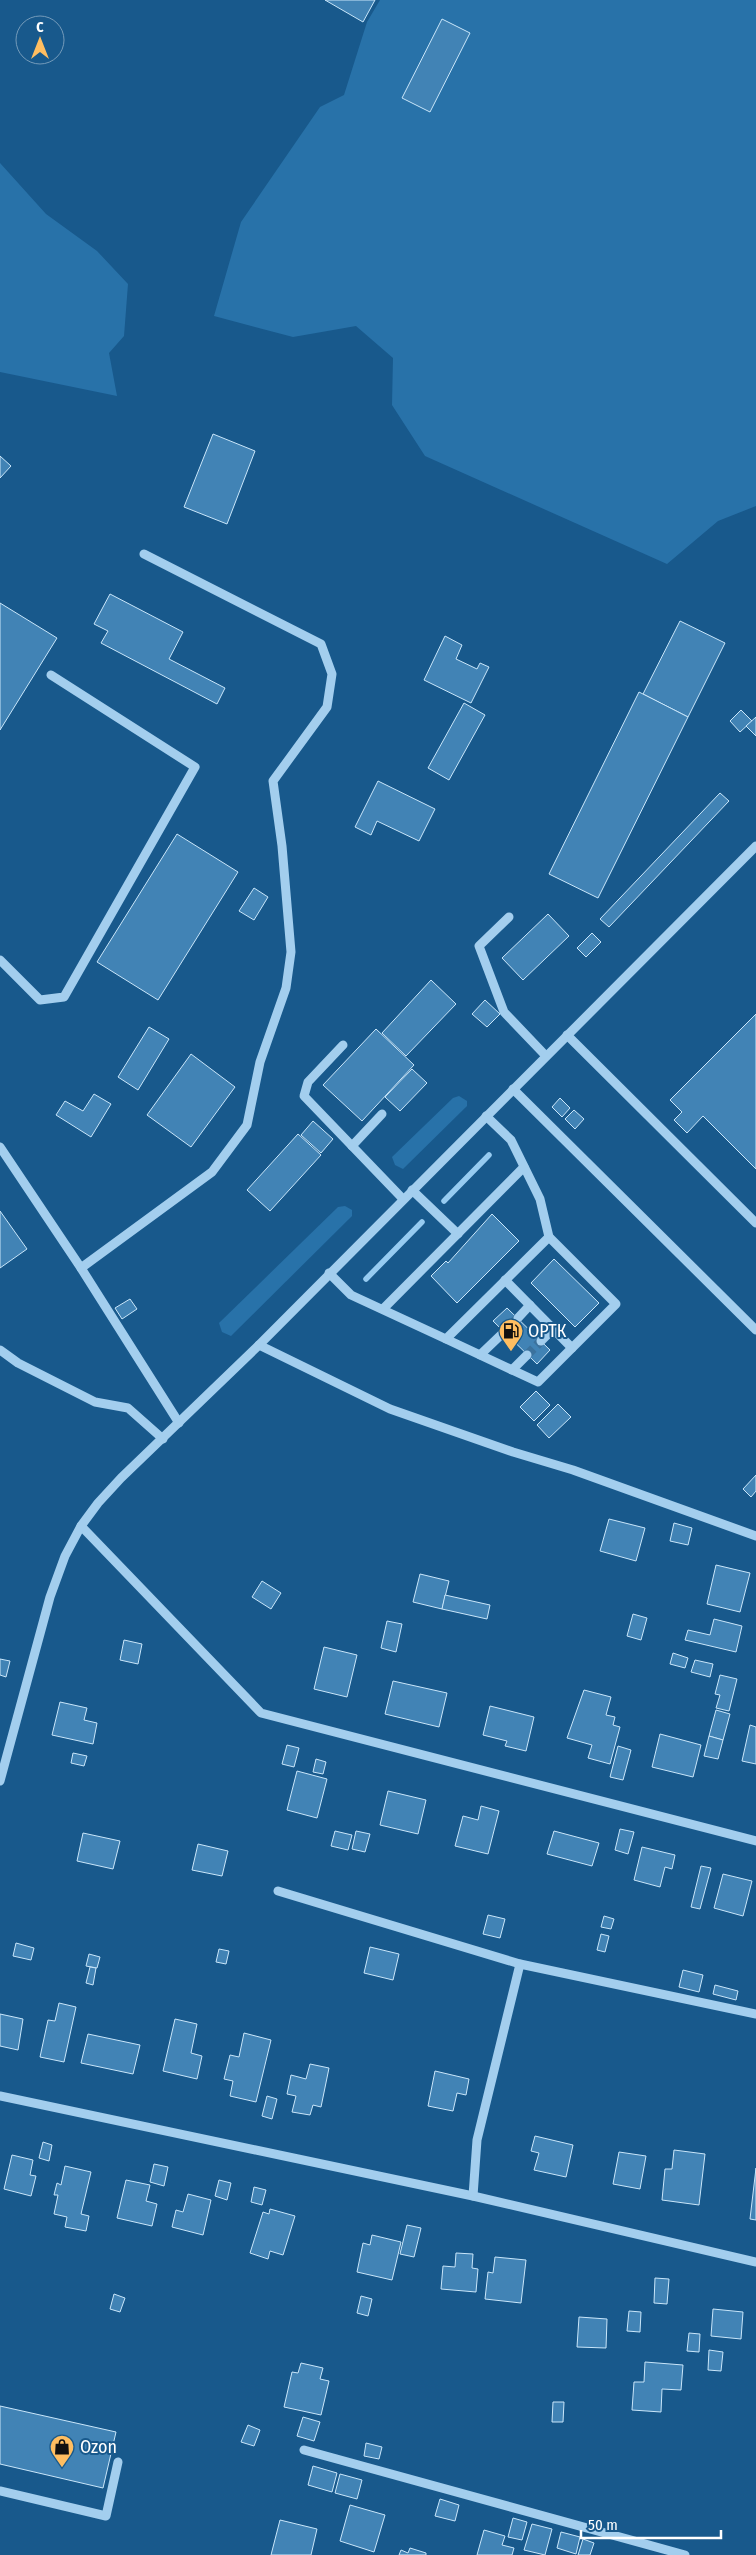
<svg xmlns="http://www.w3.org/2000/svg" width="756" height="2555" viewBox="0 0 756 2555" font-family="'Fira Sans Condensed',sans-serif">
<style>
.green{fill:#2872a9}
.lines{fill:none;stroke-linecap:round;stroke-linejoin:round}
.stream{stroke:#96cbf1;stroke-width:5.5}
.building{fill:#4183b5;stroke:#c9e6fa}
.minor-tunnel{stroke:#3b729d;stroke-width:9;stroke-dasharray:9 4.5;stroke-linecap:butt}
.minor{stroke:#a3ceee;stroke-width:9}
.labels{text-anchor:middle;stroke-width:4;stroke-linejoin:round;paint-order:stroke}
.poi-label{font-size:18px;fill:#fff;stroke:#18598c;text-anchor:start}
</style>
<rect width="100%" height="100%" fill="#18598c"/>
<!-- green -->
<g class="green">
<polygon points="380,0 756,0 756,506 718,521 667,564 425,456 392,405 393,358 356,326 293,337 214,316 241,222 320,107 344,95 367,22"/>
<polygon points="0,163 46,214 97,251 128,284 124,336 109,353 117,396 0,372"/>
<polygon points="459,1096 467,1101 467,1106 403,1169 395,1165 392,1157 453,1098"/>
<polygon points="345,1206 352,1210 352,1216 231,1336 222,1332 219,1323 338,1207"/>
</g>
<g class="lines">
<!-- stream -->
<g class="stream">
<polyline points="444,1201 489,1155"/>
<polyline points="366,1279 422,1222"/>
</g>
</g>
<!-- building -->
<g class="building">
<polygon points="325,0 375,0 363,22"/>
<polygon points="442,19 470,33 430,112 402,98"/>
<polygon points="213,434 255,451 227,524 184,507"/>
<polygon points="0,456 11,466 0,478"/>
<polygon points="110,594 183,632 169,659 225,688 217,704 101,643 108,631 94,624"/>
<polygon points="0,603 57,638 0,730"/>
<polygon points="680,621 725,643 688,717 643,694"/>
<polygon points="445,636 462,645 456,659 477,669 480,663 489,667 471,703 424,680"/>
<polygon points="639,692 688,717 598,898 549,874"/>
<polygon points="464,703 485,715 449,780 428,768"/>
<polygon points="741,710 752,721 740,732 730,721"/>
<polygon points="756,717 756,736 746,726"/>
<polygon points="378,781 435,809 419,841 377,821 371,835 355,827"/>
<polygon points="720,793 729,801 609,927 600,919"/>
<polygon points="177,834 238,872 158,1000 97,962"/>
<polygon points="254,888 268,897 254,920 239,911"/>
<polygon points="548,914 569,936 523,980 502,958"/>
<polygon points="592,933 601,942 586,957 577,948"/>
<polygon points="431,980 456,1004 406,1056 382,1033"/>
<polygon points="485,1000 500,1014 487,1027 472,1014"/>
<polygon points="756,1014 756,1169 703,1116 687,1133 674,1120 682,1112 670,1100"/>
<polygon points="149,1027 169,1039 138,1090 118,1077"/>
<polygon points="376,1029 414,1065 362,1121 323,1085"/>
<polygon points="191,1054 235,1087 191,1147 147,1115"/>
<polygon points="412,1069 427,1083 400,1111 385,1097"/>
<polygon points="94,1094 111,1104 91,1137 56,1115 65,1101 83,1111"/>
<polygon points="560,1098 570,1108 562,1117 552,1107"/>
<polygon points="574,1110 584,1119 575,1129 565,1119"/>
<polygon points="313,1121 333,1139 321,1153 301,1135"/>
<polygon points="298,1134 321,1155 270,1211 247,1190"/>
<polygon points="0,1211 27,1249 0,1268"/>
<polygon points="492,1214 519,1241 457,1303 431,1276 446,1261 448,1263"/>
<polygon points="554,1259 599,1303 575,1327 531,1283"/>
<polygon points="130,1299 137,1309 122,1319 115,1308"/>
<polygon points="507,1308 550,1350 537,1364 493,1321"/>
<polygon points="536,1391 550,1405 534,1421 520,1407"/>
<polygon points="558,1404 571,1417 549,1438 537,1425"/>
<polygon points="756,1475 756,1491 751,1497 743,1489"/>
<polygon points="609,1519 645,1528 636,1561 600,1551"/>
<polygon points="674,1523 692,1528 688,1545 670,1541"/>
<polygon points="716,1565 750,1573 740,1612 707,1604"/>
<polygon points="420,1574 449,1581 442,1609 413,1602"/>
<polygon points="262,1581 281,1593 271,1609 252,1597"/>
<polygon points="445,1595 490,1605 487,1619 442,1609"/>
<polygon points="633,1614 647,1618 641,1640 627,1636"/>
<polygon points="714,1619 742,1626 736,1652 685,1640 688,1630 710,1635"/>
<polygon points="387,1621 402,1624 396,1652 381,1648"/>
<polygon points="124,1640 142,1644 138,1664 120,1660"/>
<polygon points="324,1647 357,1655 347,1697 314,1689"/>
<polygon points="673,1653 688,1658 685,1668 670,1664"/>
<polygon points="0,1659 10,1661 6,1677 0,1675"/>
<polygon points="695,1660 713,1664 710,1677 691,1672"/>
<polygon points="720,1675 737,1679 729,1711 716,1708 720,1695 715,1694"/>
<polygon points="393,1681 447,1693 439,1727 385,1714"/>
<polygon points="584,1690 611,1697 606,1715 615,1717 613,1725 620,1727 610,1764 588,1758 592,1745 567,1738"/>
<polygon points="60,1702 87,1708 84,1720 97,1723 93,1744 52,1735"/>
<polygon points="490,1706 534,1717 526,1751 505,1746 507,1741 483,1735"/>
<polygon points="716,1710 730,1714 723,1740 709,1736"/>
<polygon points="750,1725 756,1727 756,1764 742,1761"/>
<polygon points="660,1734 701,1745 693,1777 652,1767"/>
<polygon points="709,1736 723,1740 718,1759 704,1756"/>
<polygon points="287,1745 299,1748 294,1767 282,1764"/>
<polygon points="618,1746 631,1750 623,1780 610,1777"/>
<polygon points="73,1753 87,1756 84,1766 71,1763"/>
<polygon points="316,1759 326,1762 323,1774 313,1772"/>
<polygon points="297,1771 327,1779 317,1818 287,1810"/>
<polygon points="388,1791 426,1800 418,1834 380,1825"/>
<polygon points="481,1806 499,1811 488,1854 455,1846 463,1816 478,1820"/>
<polygon points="620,1829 634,1832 628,1854 615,1850"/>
<polygon points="335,1831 352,1835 348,1850 331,1846"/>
<polygon points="356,1831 370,1834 365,1852 352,1849"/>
<polygon points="554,1831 599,1843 592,1866 547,1854"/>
<polygon points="83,1833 120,1841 113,1869 77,1861"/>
<polygon points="198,1844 228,1851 222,1876 192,1870"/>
<polygon points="642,1847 675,1855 672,1869 665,1867 660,1887 634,1880"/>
<polygon points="701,1866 711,1868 700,1909 691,1907"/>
<polygon points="723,1874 752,1881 743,1916 714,1908"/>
<polygon points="488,1915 505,1919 500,1938 483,1934"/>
<polygon points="604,1916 614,1919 611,1929 601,1927"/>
<polygon points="601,1934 609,1936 605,1952 597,1950"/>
<polygon points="16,1943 34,1948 31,1960 13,1956"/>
<polygon points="370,1947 399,1954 393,1980 364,1973"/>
<polygon points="219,1949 229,1951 226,1964 216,1962"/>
<polygon points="89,1954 100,1957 97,1968 86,1966"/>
<polygon points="90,1967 96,1968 93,1985 86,1983"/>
<polygon points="683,1970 703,1975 699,1992 679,1987"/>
<polygon points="715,1985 738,1991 736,2000 713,1994"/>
<polygon points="59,2003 76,2007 64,2062 40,2057 48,2020 55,2021"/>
<polygon points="0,2014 23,2019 18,2050 0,2046"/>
<polygon points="175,2019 197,2024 191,2053 202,2056 197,2079 163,2071"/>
<polygon points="244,2033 271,2040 256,2102 230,2096 233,2081 224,2079 230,2055 239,2057"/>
<polygon points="88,2034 140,2045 133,2074 81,2063"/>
<polygon points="310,2064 329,2068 321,2107 313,2105 310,2115 292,2112 296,2096 287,2094 291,2075 306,2079"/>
<polygon points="435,2071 469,2079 466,2095 457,2093 453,2111 428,2106"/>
<polygon points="267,2096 277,2099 272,2119 262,2116"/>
<polygon points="535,2136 573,2145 566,2177 534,2170 539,2153 531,2151"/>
<polygon points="43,2142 52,2145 49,2161 39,2158"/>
<polygon points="674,2150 705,2154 699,2205 662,2200 665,2169 672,2169"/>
<polygon points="619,2152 646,2156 640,2189 613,2184"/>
<polygon points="12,2155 33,2160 30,2175 36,2176 31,2196 4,2189"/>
<polygon points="154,2164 168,2167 164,2186 150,2182"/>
<polygon points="65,2166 91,2172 81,2214 89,2216 86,2231 65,2227 67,2217 54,2214 58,2195 54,2195 57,2183 61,2185"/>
<polygon points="756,2168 756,2220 750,2219"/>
<polygon points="126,2180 150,2185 146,2201 157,2204 152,2226 117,2218"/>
<polygon points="219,2180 231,2183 227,2200 215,2196"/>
<polygon points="254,2187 266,2190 262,2205 251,2202"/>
<polygon points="188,2194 211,2200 203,2235 172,2227 176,2210 183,2212"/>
<polygon points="270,2209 295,2216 283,2255 270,2251 268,2259 250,2253 263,2212 269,2214"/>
<polygon points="407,2225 421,2228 414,2257 400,2254"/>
<polygon points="372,2235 401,2242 392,2280 357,2272 363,2243 370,2245"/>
<polygon points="456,2253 473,2254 472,2268 478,2269 476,2292 441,2289 443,2266 455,2267"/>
<polygon points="495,2257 526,2260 521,2303 485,2299 488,2272 493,2273"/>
<polygon points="655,2278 669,2279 667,2304 654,2303"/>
<polygon points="114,2294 125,2298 120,2312 110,2309"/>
<polygon points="361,2296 372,2299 368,2316 357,2313"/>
<polygon points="713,2309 743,2312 741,2339 711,2336"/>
<polygon points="629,2311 641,2312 640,2332 627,2331"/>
<polygon points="579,2317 607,2319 606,2348 577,2347"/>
<polygon points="689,2333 700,2334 699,2352 687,2351"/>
<polygon points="709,2350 723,2352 721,2371 708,2370"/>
<polygon points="645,2362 683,2365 681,2390 662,2389 661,2412 632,2410 634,2382 644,2382"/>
<polygon points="301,2363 323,2368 320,2379 329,2381 321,2415 284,2407 292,2372 298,2373"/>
<polygon points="553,2402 564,2402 563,2422 552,2422"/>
<polygon points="0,2406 116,2432 103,2488 0,2464"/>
<polygon points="303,2417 320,2422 314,2441 297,2436"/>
<polygon points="248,2425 260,2430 254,2446 241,2442"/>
<polygon points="366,2443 382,2447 379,2459 364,2456"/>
<polygon points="313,2466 337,2473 332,2492 308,2485"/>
<polygon points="340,2474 362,2480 357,2499 335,2493"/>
<polygon points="440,2499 459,2505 455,2521 435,2516"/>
<polygon points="350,2505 385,2515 374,2552 340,2541"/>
<polygon points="513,2518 527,2522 522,2540 508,2537"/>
<polygon points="280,2520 317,2529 311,2555 271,2555"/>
<polygon points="532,2524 552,2529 545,2555 524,2550"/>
<polygon points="484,2530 505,2536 502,2545 514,2548 512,2555 477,2555"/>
<polygon points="561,2532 580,2537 576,2554 557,2548"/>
<polygon points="583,2539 594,2543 590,2555 578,2555"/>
<polygon points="410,2548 426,2553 426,2555 399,2555 401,2550 408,2553"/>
</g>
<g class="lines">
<!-- minor-tunnel -->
<g class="minor-tunnel">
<polyline points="504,1332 518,1318"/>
<polyline points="527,1355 541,1341"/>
</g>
<!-- minor -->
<g class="minor">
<polyline points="509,917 479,946 504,1012 546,1056"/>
<polyline points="0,960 40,1000 64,997 195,767 51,675"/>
<polyline points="567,1035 756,1223"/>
<polyline points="343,1045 308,1082 304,1096 403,1199"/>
<polyline points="513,1089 756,1330"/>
<polyline points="352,1146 382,1114"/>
<polyline points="0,1147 81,1268 179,1423"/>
<polyline points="412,1190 458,1234"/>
<polyline points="81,1268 212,1172 247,1125 260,1062 286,988 291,952 282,846 273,781 327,707 332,674 321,644 144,554"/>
<polyline points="329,1273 351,1295 446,1339 549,1237 540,1199 511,1140 486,1116"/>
<polyline points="505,1280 572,1348"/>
<polyline points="383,1309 524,1167"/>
<polyline points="518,1318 530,1305"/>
<polyline points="446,1339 538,1382 616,1304 549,1237"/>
<polyline points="541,1341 553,1329"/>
<polyline points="259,1345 390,1409 513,1452 573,1470 756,1536"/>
<polyline points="0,1350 18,1363 95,1402 128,1408 163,1439"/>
<polyline points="480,1355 504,1332"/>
<polyline points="512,1370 527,1355"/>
<polyline points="81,1526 261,1713 756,1841"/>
<polyline points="0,1781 50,1597 65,1556 81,1526 98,1503 121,1478 259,1345 756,846"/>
<polyline points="278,1891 520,1964 756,2014"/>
<polyline points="0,2096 473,2196 756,2262"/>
<polyline points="473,2196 477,2140 520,1964"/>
<polyline points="304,2450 685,2555"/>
<polyline points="0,2491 106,2516 118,2462"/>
</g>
</g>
<!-- icons -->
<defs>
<symbol id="fuel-pin" viewBox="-11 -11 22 30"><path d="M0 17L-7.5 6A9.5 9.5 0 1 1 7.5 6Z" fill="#ffbe61" stroke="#18598c"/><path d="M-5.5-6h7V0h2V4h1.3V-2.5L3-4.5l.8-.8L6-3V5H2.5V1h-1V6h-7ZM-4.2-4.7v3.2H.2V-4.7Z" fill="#111"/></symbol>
<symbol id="shop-pin" viewBox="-11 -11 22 30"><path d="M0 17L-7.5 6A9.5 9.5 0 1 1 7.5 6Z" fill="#ffbe61" stroke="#18598c"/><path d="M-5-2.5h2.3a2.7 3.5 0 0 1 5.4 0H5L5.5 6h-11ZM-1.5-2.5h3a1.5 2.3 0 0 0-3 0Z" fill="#111"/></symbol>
</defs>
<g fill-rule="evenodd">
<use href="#fuel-pin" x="497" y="1317" width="28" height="38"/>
<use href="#shop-pin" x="48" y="2433" width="28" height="38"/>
</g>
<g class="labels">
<!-- poi labels -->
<g class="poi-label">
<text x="528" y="1337">ОРТК</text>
<text x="80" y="2453">Ozon</text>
</g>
</g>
<!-- north arrow -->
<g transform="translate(40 40)"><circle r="24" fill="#18598c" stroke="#749bba"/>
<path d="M0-4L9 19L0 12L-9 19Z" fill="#ffbe61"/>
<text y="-8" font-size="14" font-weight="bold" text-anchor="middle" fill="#ffffff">С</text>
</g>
<!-- scale -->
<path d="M581 2530v8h140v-8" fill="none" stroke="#ffffff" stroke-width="2.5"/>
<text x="588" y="2530" font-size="15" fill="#ffffff" stroke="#18598c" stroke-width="4" paint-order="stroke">50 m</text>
</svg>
